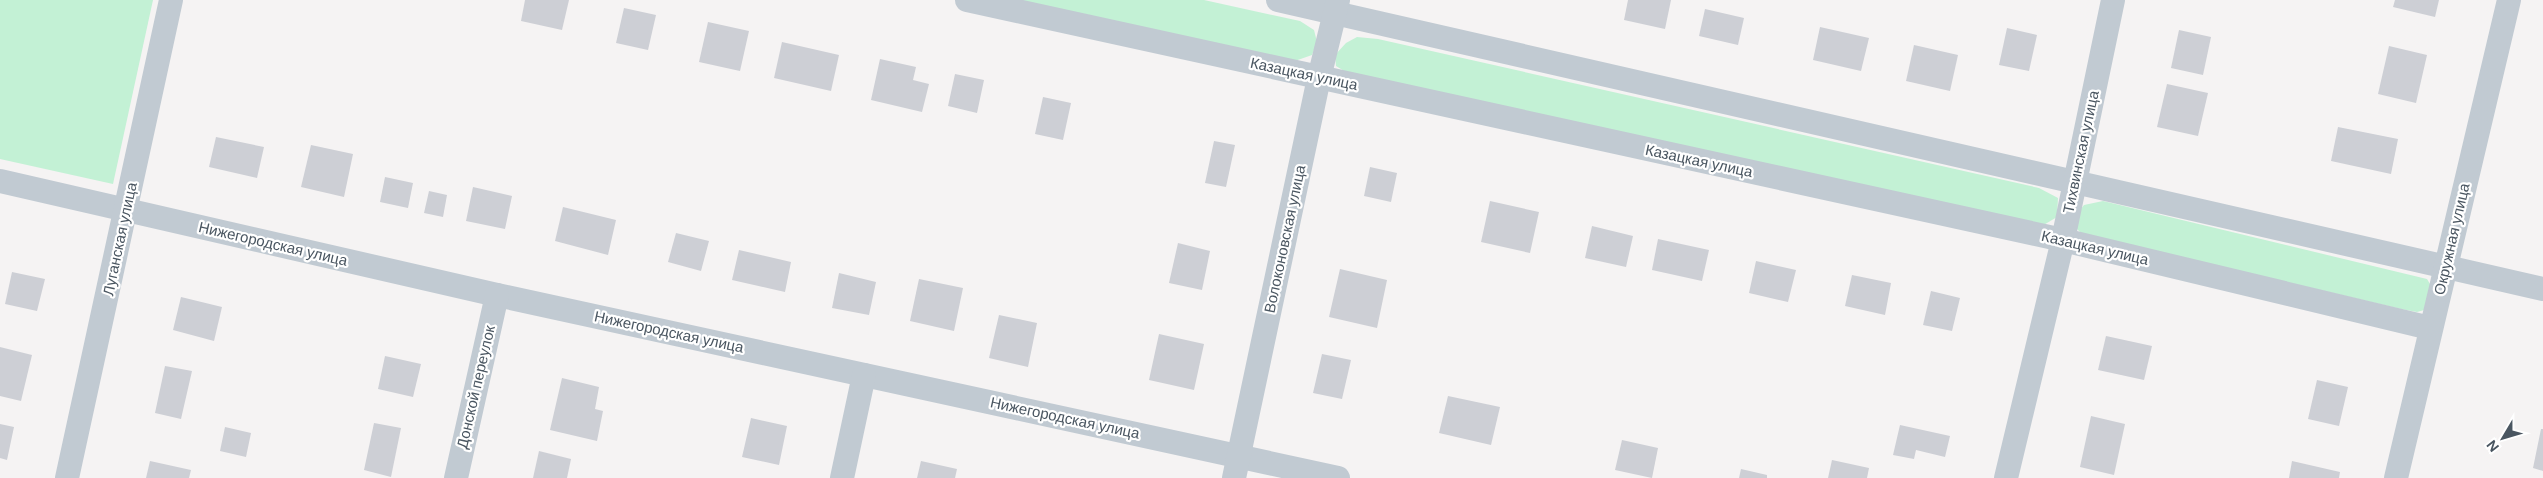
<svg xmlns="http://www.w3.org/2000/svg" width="2543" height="478" viewBox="0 0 2543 478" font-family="'DM Sans',sans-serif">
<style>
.green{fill:#c3f1d5}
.building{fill:#cdcfd5}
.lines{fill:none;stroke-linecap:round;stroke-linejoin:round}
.street{stroke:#c1cad2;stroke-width:24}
.labels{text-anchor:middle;stroke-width:4.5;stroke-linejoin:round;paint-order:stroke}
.street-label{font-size:15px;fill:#4a5661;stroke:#fff}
</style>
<rect width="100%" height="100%" fill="#f5f3f3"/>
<!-- green -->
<g class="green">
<polygon points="0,0 153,0 113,184 0,159"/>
<polygon points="1006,0 1204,0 1300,21 1314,30 1317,42 1312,55 1292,62"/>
<polygon points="1357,37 1378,39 2039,188 2058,198 2057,217 2042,226 1354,77 1336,66 1335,55 1346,43"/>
<polygon points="2103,201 2427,279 2433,289 2428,309 2417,312 2401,309 2082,234 2076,228 2074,218 2084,205"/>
</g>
<!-- building -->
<g class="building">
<polygon points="525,0 569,0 562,30 521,21"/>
<polygon points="1628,0 1671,0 1665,29 1624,20"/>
<polygon points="2395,0 2439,0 2435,17 2393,7"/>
<polygon points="624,8 656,15 648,50 616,43"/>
<polygon points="1705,9 1744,18 1738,45 1699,36"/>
<polygon points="708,22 749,31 740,71 699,62"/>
<polygon points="1820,27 1869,38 1861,71 1813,60"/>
<polygon points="2007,28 2037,35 2029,71 1999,65"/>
<polygon points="2179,30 2211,37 2203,75 2171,68"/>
<polygon points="782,42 839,55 831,91 774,78"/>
<polygon points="1914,45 1958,55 1950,91 1906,81"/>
<polygon points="2389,46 2427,55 2416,103 2378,94"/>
<polygon points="880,59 916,67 913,80 929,84 922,112 871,100"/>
<polygon points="955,74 984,80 977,113 948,106"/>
<polygon points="2167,84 2208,93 2198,136 2157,127"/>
<polygon points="1043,97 1071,103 1063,140 1035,134"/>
<polygon points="2338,127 2398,139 2391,174 2331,161"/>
<polygon points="216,137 264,147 257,178 209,167"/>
<polygon points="1214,141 1235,145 1226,187 1205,183"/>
<polygon points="311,145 353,154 344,197 301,187"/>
<polygon points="1370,167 1397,173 1391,202 1364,196"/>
<polygon points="385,177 413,183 408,208 380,202"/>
<polygon points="473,187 512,196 505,229 466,221"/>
<polygon points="429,191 447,195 443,217 424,213"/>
<polygon points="1490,201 1539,212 1530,253 1481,242"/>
<polygon points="563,207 616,220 608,255 555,241"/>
<polygon points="1592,226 1633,236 1626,267 1585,258"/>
<polygon points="676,233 709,241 701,271 668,262"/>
<polygon points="1658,239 1709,250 1702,281 1652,270"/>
<polygon points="1178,243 1210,251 1202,290 1169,283"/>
<polygon points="739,250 791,262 785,292 732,280"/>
<polygon points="1756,261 1796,270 1788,302 1749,293"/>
<polygon points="1340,269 1387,280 1377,328 1329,317"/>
<polygon points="12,272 45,279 37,311 5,304"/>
<polygon points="839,273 876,282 869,315 832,308"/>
<polygon points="1852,275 1891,283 1885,315 1845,306"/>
<polygon points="919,279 963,288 954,331 910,321"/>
<polygon points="1931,291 1960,298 1952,331 1923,325"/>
<polygon points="181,297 222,307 214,341 173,330"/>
<polygon points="999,315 1037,323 1028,367 989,358"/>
<polygon points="1159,334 1204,344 1194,390 1149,380"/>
<polygon points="2106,336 2152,346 2144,380 2098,370"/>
<polygon points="0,347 32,355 21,401 0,396"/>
<polygon points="1322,354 1351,360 1342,399 1313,393"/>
<polygon points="385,356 421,364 413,397 378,389"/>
<polygon points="165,366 192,371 181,419 155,413"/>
<polygon points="562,378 599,387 595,409 603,411 597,441 550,430"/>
<polygon points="2317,380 2348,387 2339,426 2308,419"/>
<polygon points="1448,396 1500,407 1491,445 1439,433"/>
<polygon points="2091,416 2125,424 2114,475 2080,467"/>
<polygon points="751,418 787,426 779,465 742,457"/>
<polygon points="374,423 401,428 391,477 364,470"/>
<polygon points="0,424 14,427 7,460 0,458"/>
<polygon points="1900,425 1950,436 1945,457 1916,450 1914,459 1893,455"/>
<polygon points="225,427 251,433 246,457 220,451"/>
<polygon points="2541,429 2543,429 2543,471 2533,468"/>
<polygon points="1622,440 1658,448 1652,478 1615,470"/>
<polygon points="539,451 571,459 567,478 533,478"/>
<polygon points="1832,460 1869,468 1867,478 1828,478"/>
<polygon points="150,461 191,470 189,478 146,478"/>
<polygon points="921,461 957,469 955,478 917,478"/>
<polygon points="2292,461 2340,472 2339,478 2289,478"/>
<polygon points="1741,469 1767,475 1767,478 1739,478"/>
</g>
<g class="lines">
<!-- street -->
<g class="street">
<polyline points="967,0 2063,240 2430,328"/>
<polyline points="1278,0 2543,289"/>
<polyline points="0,181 497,295 1338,478"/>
<polyline points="67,478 171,0"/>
<polyline points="456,478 497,295"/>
<polyline points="842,478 864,375"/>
<polyline points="1234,478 1319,78 1338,0"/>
<polyline points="2006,478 2063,240 2113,0"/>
<polyline points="2396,478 2509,0"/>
</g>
</g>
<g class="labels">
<!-- street labels -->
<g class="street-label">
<text transform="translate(1304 74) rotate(12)" y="5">Казацкая улица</text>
<text transform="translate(2081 152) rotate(-78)" y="5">Тихвинская улица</text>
<text transform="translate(1699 161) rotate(12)" y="5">Казацкая улица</text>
<text transform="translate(120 239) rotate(-78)" y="5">Луганская улица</text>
<text transform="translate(1285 239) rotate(-78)" y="5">Волоконовская улица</text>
<text transform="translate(2452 239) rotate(-77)" y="5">Окружная улица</text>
<text transform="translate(273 244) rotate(13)" y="5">Нижегородская улица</text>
<text transform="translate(2095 248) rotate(13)" y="5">Казацкая улица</text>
<text transform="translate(669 332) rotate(12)" y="5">Нижегородская улица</text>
<text transform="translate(476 387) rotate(-77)" y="5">Донской переулок</text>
<text transform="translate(1065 418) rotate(12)" y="5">Нижегородская улица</text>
</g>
</g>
<!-- north arrow -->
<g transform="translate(2503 438) rotate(232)" stroke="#ffffff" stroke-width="4" paint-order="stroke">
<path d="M0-4L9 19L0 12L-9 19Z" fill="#4a5661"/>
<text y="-8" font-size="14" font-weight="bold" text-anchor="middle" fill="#4a5661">N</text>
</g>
</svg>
